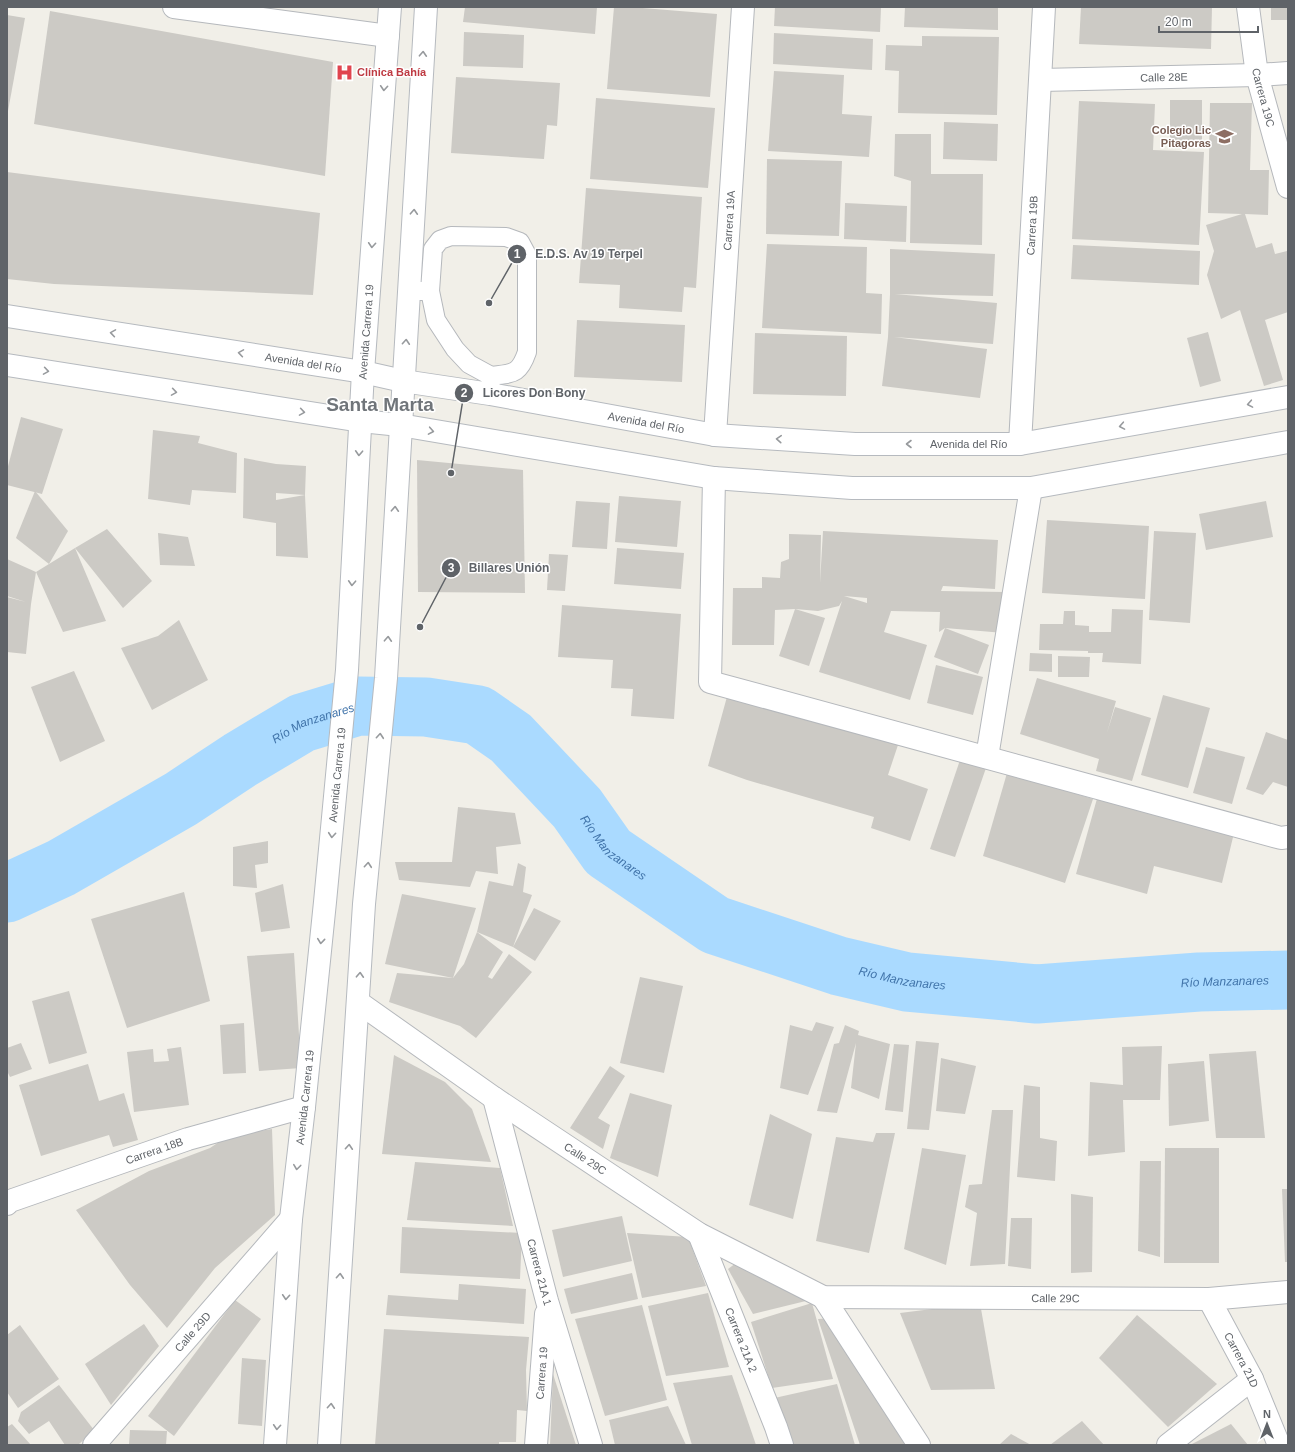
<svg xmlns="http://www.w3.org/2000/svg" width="1295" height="1452" viewBox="0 0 1295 1452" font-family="Helvetica,sans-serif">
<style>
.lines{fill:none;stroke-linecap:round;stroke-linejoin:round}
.river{stroke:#aadaff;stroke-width:59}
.building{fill:#cccac5;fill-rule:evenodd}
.service-casing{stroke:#b5b8bc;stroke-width:20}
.minor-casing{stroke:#b5b8bc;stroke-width:24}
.secondary-casing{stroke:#b6babf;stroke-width:24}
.service{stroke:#fff;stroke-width:18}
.minor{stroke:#fff;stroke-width:22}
.secondary{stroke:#fff;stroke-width:22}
.oneway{stroke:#979a9d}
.labels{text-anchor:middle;stroke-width:3;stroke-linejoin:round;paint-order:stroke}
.health-label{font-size:11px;font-weight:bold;fill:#be3a42;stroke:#fff;text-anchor:start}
.street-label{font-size:11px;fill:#5f6368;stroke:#fff}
.education-label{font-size:11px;font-weight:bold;fill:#785e54;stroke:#fff;text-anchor:end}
.water-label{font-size:12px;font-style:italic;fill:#4174aa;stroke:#fff}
.town-label{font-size:19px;font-weight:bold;fill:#70757a;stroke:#fff}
.leader{fill:none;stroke:#5f6368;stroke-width:1.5}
.callout-dot{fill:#5f6368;stroke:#fff;stroke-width:1.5}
.mark-label{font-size:12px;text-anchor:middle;font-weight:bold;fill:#fff}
.callout-label{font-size:12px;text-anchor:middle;font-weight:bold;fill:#5f6368;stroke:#fff;stroke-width:3;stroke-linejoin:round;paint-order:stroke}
</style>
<rect width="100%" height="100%" fill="#f1efe8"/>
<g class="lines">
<!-- river -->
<path class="river" id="s1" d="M7 893 61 868 181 799 240 760 302 723 358 706 426 707 478 715 511 738 577 808 608 852 715 925 839 966 907 982 1037 994 1199 982 1288 980"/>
</g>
<!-- building -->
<g class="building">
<polygon points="465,7 597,7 595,34 463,22"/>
<polygon points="614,7 630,7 717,14 710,97 607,89"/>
<polygon points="775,7 881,7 880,32 774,26"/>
<polygon points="905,7 998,7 998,30 904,27"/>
<polygon points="1081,7 1212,7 1211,49 1079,44"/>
<rect x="1271" y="7" width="17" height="13"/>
<polygon points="50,11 333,62 325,176 34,124"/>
<polygon points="7,15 25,18 8,111 7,111"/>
<polygon points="464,32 524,35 523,68 463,66"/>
<polygon points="774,33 873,39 872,70 773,64"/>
<polygon points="922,36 999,37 997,115 898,113 899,71 885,70 886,45 922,46"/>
<polygon points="774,71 844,75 842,114 872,116 869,157 768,151"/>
<polygon points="456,77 560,83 557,126 547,125 544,159 451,153"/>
<polygon points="596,98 715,108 708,188 590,179"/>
<rect x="1170" y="100" width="32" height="41"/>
<polygon points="1079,101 1155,104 1153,150 1204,152 1199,245 1072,239"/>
<polygon points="1210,103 1252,103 1250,170 1269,170 1268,215 1245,214 1256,248 1272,243 1275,254 1287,251 1288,253 1288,312 1265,320 1283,380 1264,386 1240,310 1221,319 1207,275 1214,251 1206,225 1242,214 1208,213"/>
<polygon points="944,122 998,124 997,161 943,159"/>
<polygon points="895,134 931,134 931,174 983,174 982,245 910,243 911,181 894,176"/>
<polygon points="767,159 842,161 839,236 766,234"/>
<polygon points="7,172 320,213 313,295 54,284 7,279"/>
<polygon points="586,188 702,197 696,288 684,287 682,312 619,308 620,285 579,283"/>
<polygon points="845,203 907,206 906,242 844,239"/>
<polygon points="767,244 867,247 866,293 882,294 881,334 762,328"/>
<polygon points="1073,245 1200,251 1199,285 1071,279"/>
<polygon points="890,249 995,254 993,296 895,294 997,303 993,344 894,337 987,349 980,398 882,386 888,337 890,294"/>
<polygon points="577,320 685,325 682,382 574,377"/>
<polygon points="1208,332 1221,381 1200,387 1187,338"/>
<polygon points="755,333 847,336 846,396 753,394"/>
<polygon points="21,417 63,429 42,494 7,485 7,470"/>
<polygon points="153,430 200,436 198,443 237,453 236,493 192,490 190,505 148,499"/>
<path d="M244 458 276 464 306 466 305 495 308 558 276 556V523L243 518ZM276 493 305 495 276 500Z"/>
<polygon points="417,460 523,470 525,593 418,592"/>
<polygon points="35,491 68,531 49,564 16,538"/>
<polygon points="619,496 681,501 677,547 615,542"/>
<polygon points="576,501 610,503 607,549 572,547"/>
<polygon points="1266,501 1273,537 1206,550 1199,514"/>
<polygon points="1047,520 1149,526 1145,599 1042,593"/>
<polygon points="107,529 152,581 123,608 75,548 106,621 63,632 36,572 31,604 26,654 7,652 7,597 26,602 7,596 7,559 36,572 75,548"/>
<path d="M823 531 998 540 995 589 943 586 941 591 1005 592 1004 633 945 628 989 645 978 674 934 657 945 628 939 632 940 612 891 611 884 632 927 645 910 700 819 672 842 601 839 606 818 611 795 609 825 618 809 666 779 656 795 609 775 610 774 645H732L733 588H762V577L780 578 781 562 789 559V534L821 535 820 583ZM844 596 867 598V603Z"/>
<polygon points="1154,531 1196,533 1190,623 1149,620"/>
<polygon points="158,533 188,537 195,566 160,565"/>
<polygon points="617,548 684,553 681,589 614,584"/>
<polygon points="549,554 568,555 565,591 547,590"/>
<polygon points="562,605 681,614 674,719 631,716 633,689 611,688 613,660 558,657"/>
<polygon points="1112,609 1143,610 1141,664 1102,662 1103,653 1088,653 1088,651 1039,650 1040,624 1063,624 1064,611 1075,611 1075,625 1089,626 1089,632 1111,632"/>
<polygon points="179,620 208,680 152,710 121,648 158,636"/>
<polygon points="1030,653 1052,654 1052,672 1029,671"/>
<polygon points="1058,656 1090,657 1089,677 1058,677"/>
<polygon points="936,665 983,677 973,715 927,703"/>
<polygon points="74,671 105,741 60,762 31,687"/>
<polygon points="1037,678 1116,701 1107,733 1115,707 1151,718 1132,781 1096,771 1099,759 1020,734"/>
<polygon points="728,693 899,742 888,775 928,789 910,841 871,828 874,817 747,780 708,766"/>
<polygon points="1163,695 1210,708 1188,788 1141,775"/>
<polygon points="1266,732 1288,740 1288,787 1273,782 1263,795 1246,789"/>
<polygon points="1206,747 1245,757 1232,804 1193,793"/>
<polygon points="960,760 986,768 955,857 930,849"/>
<polygon points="1007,773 1093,799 1065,883 983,856"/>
<polygon points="1098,795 1234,833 1222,883 1154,866 1147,894 1076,874"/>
<polygon points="458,807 515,813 521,844 496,847 498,874 476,871 470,887 399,880 395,862 452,862"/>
<polygon points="268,841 268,863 255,865 257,888 233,886 233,847"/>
<polygon points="518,863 526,867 523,892 532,895 513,947 534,908 561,921 535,961 513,947 477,932 489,881 513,886"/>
<polygon points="283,884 290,928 261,932 255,893"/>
<polygon points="184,892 210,1001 127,1028 91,919"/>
<polygon points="402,894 476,908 453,978 385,964"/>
<polygon points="477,932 503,952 488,977 492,979 509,954 532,972 476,1038 460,1026 389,1002 397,973 453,978 464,964"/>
<polygon points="294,953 301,1068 259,1071 247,956"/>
<polygon points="640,977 683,986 664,1073 620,1063"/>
<polygon points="69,991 87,1053 49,1064 32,1001"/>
<polygon points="816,1022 834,1027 808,1095 780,1088 790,1025 812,1031"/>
<polygon points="244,1023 246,1073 223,1074 220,1025"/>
<polygon points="845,1025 859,1031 858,1035 890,1044 879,1099 851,1088 856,1043 837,1113 817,1111 834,1044 839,1043"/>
<polygon points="916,1041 939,1043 929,1130 907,1129"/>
<polygon points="21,1043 32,1069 10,1077 7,1071 7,1048"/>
<polygon points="894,1044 909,1045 903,1112 885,1110"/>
<polygon points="1162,1046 1160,1100 1123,1100 1125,1152 1088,1156 1090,1082 1123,1085 1122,1047"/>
<polygon points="181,1047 189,1105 134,1112 127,1052 153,1049 154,1062 169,1061 167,1049"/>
<polygon points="1256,1051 1265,1138 1216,1138 1209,1054"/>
<polygon points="394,1055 445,1082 472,1109 491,1162 382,1154"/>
<polygon points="941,1058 976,1066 965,1114 936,1111"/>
<polygon points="1204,1061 1209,1121 1169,1126 1168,1064"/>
<polygon points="88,1064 99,1101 124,1093 138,1140 113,1147 109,1135 41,1156 19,1085"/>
<polygon points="610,1066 625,1076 598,1118 610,1125 603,1149 570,1128"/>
<polygon points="1024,1085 1040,1087 1040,1138 1057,1141 1055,1181 1017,1177"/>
<polygon points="630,1093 672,1105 658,1177 610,1158"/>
<polygon points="992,1110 1013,1110 1005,1264 970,1266 977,1213 965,1207 969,1185 982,1184"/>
<polygon points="770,1114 812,1134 793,1219 749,1205"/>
<polygon points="272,1129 275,1215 215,1268 167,1328 130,1285 76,1210 149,1171 210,1148 228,1136"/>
<polygon points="876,1133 895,1133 869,1253 816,1241 836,1137 873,1142"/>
<polygon points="922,1148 966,1155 946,1265 904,1249"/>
<polygon points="1165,1148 1219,1148 1219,1263 1164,1263"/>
<polygon points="1140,1161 1161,1161 1160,1257 1138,1251"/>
<polygon points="415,1162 500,1168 513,1226 407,1220"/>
<polygon points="1282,1189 1288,1189 1288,1262 1285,1262"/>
<polygon points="1071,1194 1093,1197 1092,1272 1071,1273"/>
<polygon points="622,1216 632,1261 563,1277 552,1230"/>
<polygon points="1011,1218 1032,1218 1031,1269 1008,1266"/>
<polygon points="402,1227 522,1233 520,1279 400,1273"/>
<polygon points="627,1233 688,1237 706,1286 642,1298"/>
<polygon points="736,1263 814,1299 753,1314 728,1269"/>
<polygon points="632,1273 638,1299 571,1314 564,1289"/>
<polygon points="459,1284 526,1289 524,1324 386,1315 388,1295 458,1300"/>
<polygon points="708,1293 729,1367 666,1376 648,1306"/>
<polygon points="235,1300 261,1319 174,1436 148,1416"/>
<polygon points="812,1303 833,1379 772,1388 751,1322"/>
<polygon points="980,1303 995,1389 931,1390 900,1313"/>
<polygon points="642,1305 667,1400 605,1416 575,1319"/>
<polygon points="1137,1315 1217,1384 1168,1427 1099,1358"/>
<polygon points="835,1318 910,1445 860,1445 818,1319"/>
<polygon points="144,1324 159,1346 111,1405 85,1364"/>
<polygon points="20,1325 59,1379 18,1408 7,1392 7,1335"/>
<polygon points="384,1329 529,1337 526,1370 527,1411 517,1410 516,1442 499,1442 499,1445 375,1445"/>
<polygon points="242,1358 266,1360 262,1426 238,1424"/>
<polygon points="553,1374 576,1445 550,1445"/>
<polygon points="732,1375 756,1445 692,1445 673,1383"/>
<polygon points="837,1384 855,1445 787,1445 770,1399"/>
<polygon points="59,1385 94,1430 78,1445 65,1445 49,1421 29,1434 18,1421 21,1412"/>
<polygon points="668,1406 686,1445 615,1445 609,1420"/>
<polygon points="1082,1421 1104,1445 1050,1445"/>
<polygon points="12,1424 31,1445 7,1445 7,1427"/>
<polygon points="1231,1424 1248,1445 1190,1445"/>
<polygon points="130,1430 167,1431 166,1445 129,1445"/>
<polygon points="1011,1434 1031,1445 999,1445"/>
</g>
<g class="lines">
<defs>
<g id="service">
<polyline points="419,291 430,291 436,320 455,349 469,364 491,376"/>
<path d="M430 291 433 249 440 240 451 236 506 237 520 242 527 255V352C519 375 513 373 491 376L490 394"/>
</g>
<g id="minor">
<polyline points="174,7 388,36"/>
<path id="s2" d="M1248 7 1257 75 1288 187"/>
<path id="s3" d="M1041 80 1257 75 1288 73"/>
<path id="s4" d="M715 435 743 7"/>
<path id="s5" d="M1020 444 1044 7"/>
<polyline points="714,478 710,682 1281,838 1288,837"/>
<polyline points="987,757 1031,488"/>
<path id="s6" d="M358 1002 494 1098 699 1234 823 1297 1209 1299 1288 1292"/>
<path id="s7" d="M494 1098 547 1301 591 1445"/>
<path id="s8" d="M7 1204 10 1201 188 1139 304 1107"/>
<path id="s9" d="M699 1234 776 1427 782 1445"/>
<polyline points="823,1297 919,1445"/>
<path id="s10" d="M1209 1299 1252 1379 1279 1445"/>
<path id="s11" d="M94 1445 291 1219"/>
<path id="s12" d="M536 1445 546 1314"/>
<polyline points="1168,1445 1252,1379"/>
</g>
<g id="secondary">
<path id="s13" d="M7 316 363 372 403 381 490 394 715 435 855 444H1020L1288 397"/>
<polyline points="7,365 361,421 400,425 714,478 852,488 1031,488 1288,442"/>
<path id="s14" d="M275 1445 291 1219 304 1107 325 902 347 670 363 372 390 7"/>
<polyline points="329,1445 364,904 386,678 426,7"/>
</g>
</defs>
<!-- service casing -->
<use href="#service" class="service-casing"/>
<!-- minor casing -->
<use href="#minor" class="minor-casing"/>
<!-- secondary casing -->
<use href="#secondary" class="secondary-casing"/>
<!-- service -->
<use href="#service" class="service"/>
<!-- minor -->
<use href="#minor" class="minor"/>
<!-- secondary -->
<use href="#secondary" class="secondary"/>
</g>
<!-- one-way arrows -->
<defs><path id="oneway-chevron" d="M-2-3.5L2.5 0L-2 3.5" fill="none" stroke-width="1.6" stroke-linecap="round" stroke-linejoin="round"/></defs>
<g class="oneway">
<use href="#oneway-chevron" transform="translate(423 54) rotate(-87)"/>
<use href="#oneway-chevron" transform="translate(384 88) rotate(94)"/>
<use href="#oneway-chevron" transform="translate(414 212) rotate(-87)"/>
<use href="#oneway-chevron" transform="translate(372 245) rotate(94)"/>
<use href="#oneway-chevron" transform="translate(113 333) rotate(-171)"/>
<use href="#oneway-chevron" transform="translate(406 342) rotate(-86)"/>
<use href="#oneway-chevron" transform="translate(241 353) rotate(-171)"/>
<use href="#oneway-chevron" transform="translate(46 371) rotate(9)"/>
<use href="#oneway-chevron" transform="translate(174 392) rotate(9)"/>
<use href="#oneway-chevron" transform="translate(1250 404) rotate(170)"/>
<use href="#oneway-chevron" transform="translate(302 412) rotate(9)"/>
<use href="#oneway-chevron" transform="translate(1122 426) rotate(170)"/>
<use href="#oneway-chevron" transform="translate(431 431) rotate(10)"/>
<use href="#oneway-chevron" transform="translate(779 439) rotate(-176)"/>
<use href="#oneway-chevron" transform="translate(909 444) rotate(180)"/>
<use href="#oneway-chevron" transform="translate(359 453) rotate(93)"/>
<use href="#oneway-chevron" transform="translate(395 509) rotate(-87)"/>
<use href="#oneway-chevron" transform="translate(352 583) rotate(93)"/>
<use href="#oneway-chevron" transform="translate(388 639) rotate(-87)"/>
<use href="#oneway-chevron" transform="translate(380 736) rotate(-85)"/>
<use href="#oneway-chevron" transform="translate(332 835) rotate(95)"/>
<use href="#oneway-chevron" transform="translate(368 865) rotate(-85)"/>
<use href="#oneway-chevron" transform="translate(321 941) rotate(96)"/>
<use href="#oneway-chevron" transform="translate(360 975) rotate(-87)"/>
<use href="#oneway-chevron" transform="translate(349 1147) rotate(-86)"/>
<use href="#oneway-chevron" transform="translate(297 1167) rotate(97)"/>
<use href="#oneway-chevron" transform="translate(340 1276) rotate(-86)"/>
<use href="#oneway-chevron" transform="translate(286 1297) rotate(94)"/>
<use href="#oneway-chevron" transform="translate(331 1406) rotate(-86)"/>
<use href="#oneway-chevron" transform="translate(277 1427) rotate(94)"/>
</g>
<!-- icons -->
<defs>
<symbol id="hospital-bare" viewBox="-9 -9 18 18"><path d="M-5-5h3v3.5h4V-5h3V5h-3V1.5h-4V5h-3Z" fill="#e0444e" stroke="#fff" stroke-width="2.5" paint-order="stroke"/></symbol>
<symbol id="school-bare" viewBox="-9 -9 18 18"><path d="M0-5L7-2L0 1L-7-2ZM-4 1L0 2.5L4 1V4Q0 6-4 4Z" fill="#8d6e63" stroke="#fff" stroke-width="2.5" paint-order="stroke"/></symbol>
</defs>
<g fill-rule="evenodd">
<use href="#hospital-bare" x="332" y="60" width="25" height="25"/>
<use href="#school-bare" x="1212" y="124" width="25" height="25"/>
</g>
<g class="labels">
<!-- health labels -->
<g class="health-label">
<text x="357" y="76">Clínica Bahía</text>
</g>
<!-- street labels -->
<g class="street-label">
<text dy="4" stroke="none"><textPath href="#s3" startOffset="123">Calle 28E</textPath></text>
<text dy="4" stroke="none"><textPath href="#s2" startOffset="92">Carrera 19C</textPath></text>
<text dy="4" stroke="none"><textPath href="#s4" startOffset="215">Carrera 19A</textPath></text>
<text dy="4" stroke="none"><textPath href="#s5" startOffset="219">Carrera 19B</textPath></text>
<text dy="4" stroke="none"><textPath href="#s14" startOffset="1117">Avenida Carrera 19</textPath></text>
<text dy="4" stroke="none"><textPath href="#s13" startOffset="300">Avenida del Río</textPath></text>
<text dy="4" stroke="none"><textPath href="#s13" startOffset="648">Avenida del Río</textPath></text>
<text dy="4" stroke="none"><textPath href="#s13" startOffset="972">Avenida del Río</textPath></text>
<text dy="4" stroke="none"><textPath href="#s14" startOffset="673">Avenida Carrera 19</textPath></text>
<text dy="4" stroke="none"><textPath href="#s14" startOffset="349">Avenida Carrera 19</textPath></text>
<text dy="4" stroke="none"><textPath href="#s8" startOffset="157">Carrera 18B</textPath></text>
<text dy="4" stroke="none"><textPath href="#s6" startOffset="276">Calle 29C</textPath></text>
<text dy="4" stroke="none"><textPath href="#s7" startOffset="180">Carrera 21A 1</textPath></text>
<text dy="4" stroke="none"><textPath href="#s6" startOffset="784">Calle 29C</textPath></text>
<text dy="4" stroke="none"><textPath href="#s11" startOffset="150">Calle 29D</textPath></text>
<text dy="4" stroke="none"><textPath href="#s9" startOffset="114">Carrera 21A 2</textPath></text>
<text dy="4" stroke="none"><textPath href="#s10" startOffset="69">Carrera 21D</textPath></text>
<text dy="4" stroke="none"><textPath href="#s12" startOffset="72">Carrera 19</textPath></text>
</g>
<!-- education labels -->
<g class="education-label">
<text x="1211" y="134">Colegio Lic<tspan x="1211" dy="13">Pitagoras</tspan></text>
</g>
<!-- water labels -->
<g class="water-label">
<text dy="4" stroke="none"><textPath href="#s1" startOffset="351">Río Manzanares</textPath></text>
<text dy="4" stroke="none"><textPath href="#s1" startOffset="711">Río Manzanares</textPath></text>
<text dy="4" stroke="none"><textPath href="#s1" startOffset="1035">Río Manzanares</textPath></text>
<text dy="4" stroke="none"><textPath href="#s1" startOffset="1359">Río Manzanares</textPath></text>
</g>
<!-- town labels -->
<g class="town-label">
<text x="380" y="411">Santa Marta</text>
</g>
</g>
<!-- callouts -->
<path class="leader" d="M489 303L517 254M451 473L464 393M420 627L451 568"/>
<g class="callout-dot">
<circle cx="489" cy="303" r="4"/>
<circle cx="451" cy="473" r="4"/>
<circle cx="420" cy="627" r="4"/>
<circle cx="517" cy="254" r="10"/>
<circle cx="464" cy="393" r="10"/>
<circle cx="451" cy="568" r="10"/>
</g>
<g class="mark-label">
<text x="517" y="258">1</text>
<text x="464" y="397">2</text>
<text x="451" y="572">3</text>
</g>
<g class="callout-label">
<text x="589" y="258">E.D.S. Av 19 Terpel</text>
<text x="534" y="397">Licores Don Bony</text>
<text x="509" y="572">Billares Unión</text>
</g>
<!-- border -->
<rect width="1295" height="1452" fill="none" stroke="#5f6368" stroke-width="16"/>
<!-- north arrow -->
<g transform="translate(1267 1424)" stroke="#ffffff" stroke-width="3" paint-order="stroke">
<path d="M0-3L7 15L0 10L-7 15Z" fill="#5f6368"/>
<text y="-6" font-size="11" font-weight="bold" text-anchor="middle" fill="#5f6368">N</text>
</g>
<!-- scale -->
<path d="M1159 26v6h99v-6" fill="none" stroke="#5f6368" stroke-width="2"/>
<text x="1165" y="26" font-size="12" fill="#5f6368" stroke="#ffffff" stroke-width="3" paint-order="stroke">20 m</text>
</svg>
